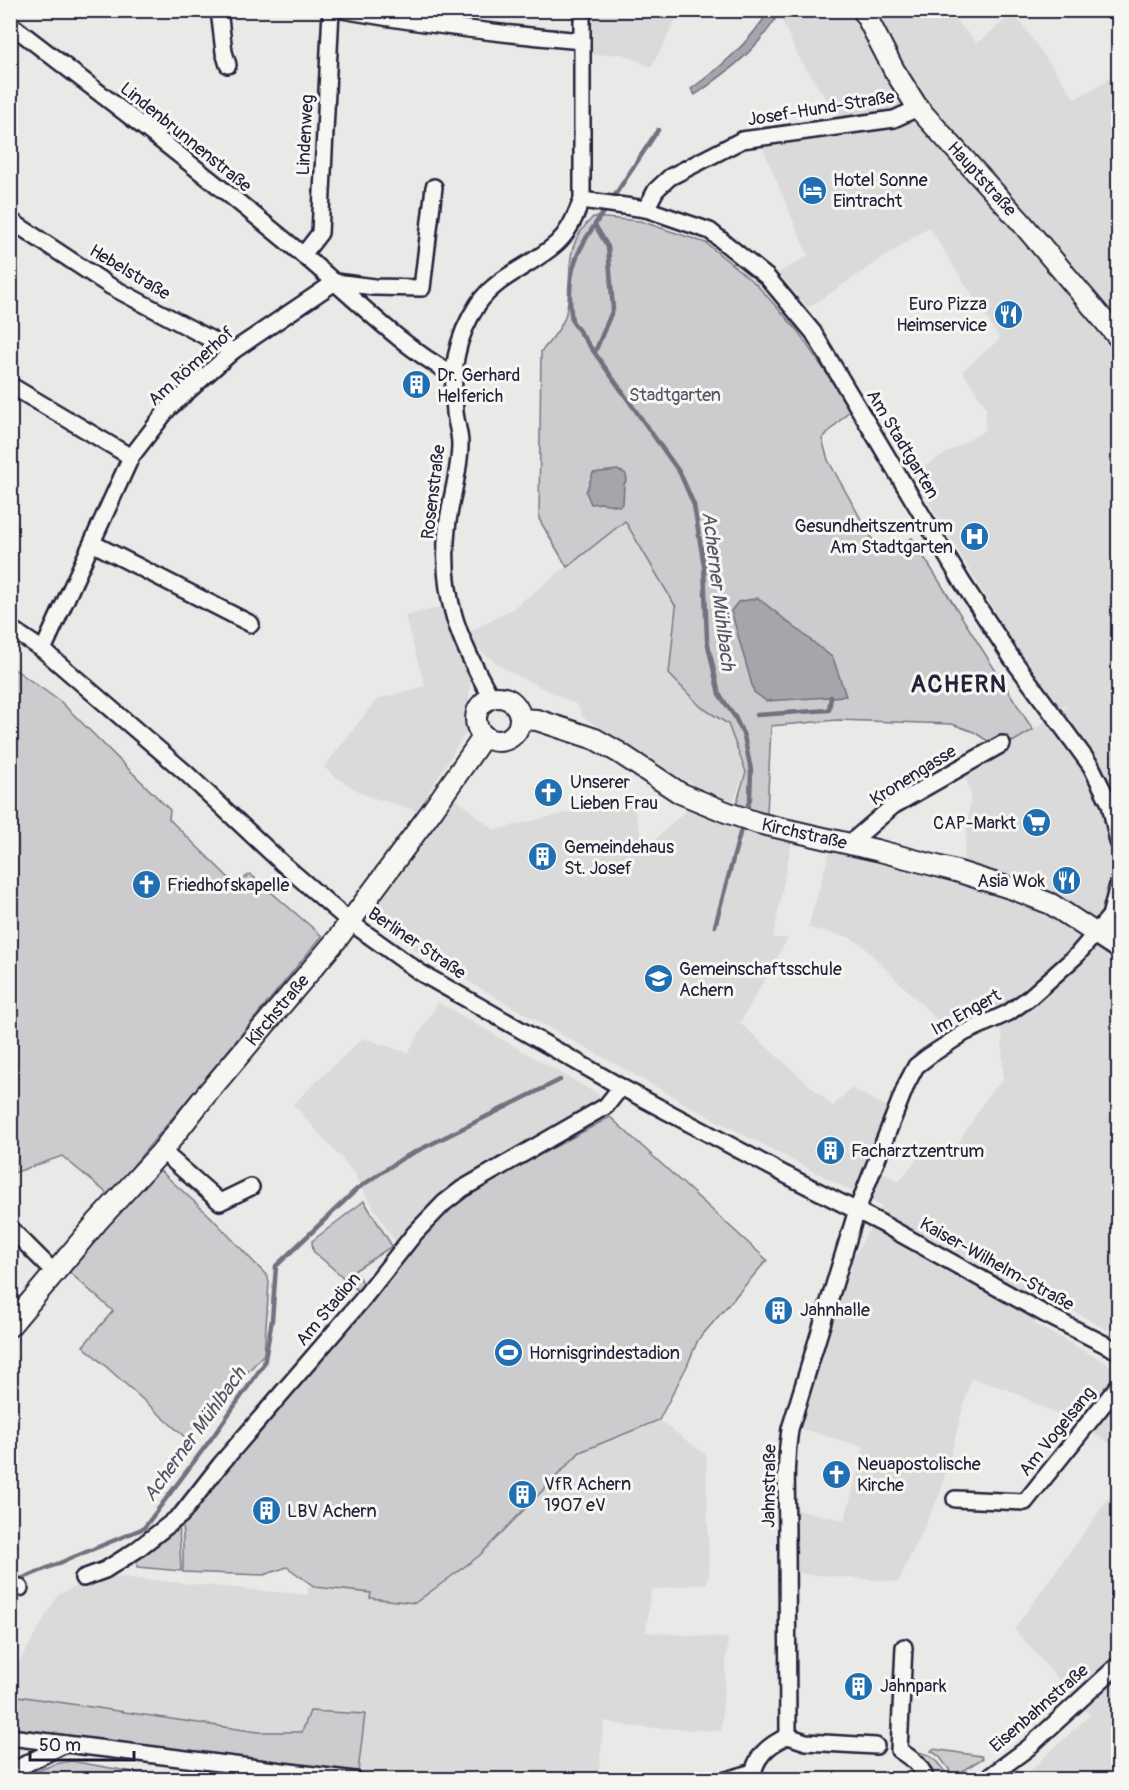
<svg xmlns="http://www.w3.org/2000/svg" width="1129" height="1790" viewBox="0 0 1129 1790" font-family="Pangolin,sans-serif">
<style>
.built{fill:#dadada}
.green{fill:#ccccce;stroke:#777784;stroke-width:1.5}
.water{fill:#a5a5ac;stroke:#71717f;stroke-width:1.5}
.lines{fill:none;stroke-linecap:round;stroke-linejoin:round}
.stream{stroke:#71717f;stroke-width:4.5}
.minor-casing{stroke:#22223b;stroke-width:20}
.major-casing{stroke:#22223b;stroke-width:24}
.minor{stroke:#f6f6f2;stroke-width:15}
.major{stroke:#f6f6f2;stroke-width:20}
.labels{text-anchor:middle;stroke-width:6;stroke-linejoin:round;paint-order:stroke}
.street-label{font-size:18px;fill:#22223b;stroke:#f6f6f2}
.poi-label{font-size:18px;fill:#22223b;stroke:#f6f6f2;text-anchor:start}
.park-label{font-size:18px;fill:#555567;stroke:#f6f6f2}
.water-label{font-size:20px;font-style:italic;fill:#565668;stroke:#f6f6f2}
.district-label{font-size:24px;font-weight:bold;letter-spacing:1.5px;fill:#22223b;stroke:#f6f6f2}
</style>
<rect width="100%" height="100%" fill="#e9e9e7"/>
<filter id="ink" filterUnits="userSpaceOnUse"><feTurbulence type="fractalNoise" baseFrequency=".0167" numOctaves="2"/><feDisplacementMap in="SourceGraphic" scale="12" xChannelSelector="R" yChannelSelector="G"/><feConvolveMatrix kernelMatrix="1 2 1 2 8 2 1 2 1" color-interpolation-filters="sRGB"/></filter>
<g filter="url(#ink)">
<!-- built -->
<g class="built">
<polygon points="930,10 933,14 936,11 947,11 977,43 1014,13 1075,99 1118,74 1118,1301 1107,1330 1051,1298 1034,1324 1118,1369 1118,1447 1014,1392 971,1378 940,1494 898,1582 795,1573 793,1509 845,1520 864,1447 798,1428 828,1335 843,1279 847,1281 855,1255 882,1207 708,1116 530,1017 413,949 371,916 455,798 494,830 631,798 646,854 658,836 689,808 749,829 792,839 773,938 788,938 740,1023 833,1106 851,1088 898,1113 878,1170 899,1181 929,1144 950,1156 989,1094 1003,1080 1002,1033 986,1015 951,1034 862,945 849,937 808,928 832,843 962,870 971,795 963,770 1033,730 1069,705 1056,707 1023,659 912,474 985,430 986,407 962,371 1000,339 929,227 808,308 778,273 808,256 762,146 841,133 838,117 798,56 778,11"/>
<polygon points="592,11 592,10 679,11 665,42 651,67 622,54 591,55"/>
<polygon points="625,521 676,607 669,674 701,707 728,724 745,772 733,802 692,784 666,769 583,717 577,705 506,670 474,646 469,701 469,727 417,811 365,795 334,776 324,767 377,699 425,686 405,616 444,606 457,639 512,609"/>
<polygon points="438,1002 599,1095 600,1104 451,1186 422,1212 396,1243 356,1179 356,1175 293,1104 363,1038 408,1053"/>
<polygon points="659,1420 706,1455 709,1574 707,1583 651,1590 646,1632 728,1638 721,1731 634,1727 604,1721 598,1779 415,1780 358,1772 364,1714 302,1732 258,1732 11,1695 11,1676 58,1595 99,1575 307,1595 308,1586 371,1593 370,1598 479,1556 580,1452"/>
<polygon points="1118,1492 1118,1779 1021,1779 1090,1715 1014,1629 1108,1499"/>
</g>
<!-- green -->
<g class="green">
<path d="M593 217 640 221 706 243 757 285 797 330 851 409 822 439 828 460 881 555 912 538 1033 730 1000 749 974 732 952 724 837 720 771 726 767 814 736 805 746 772 728 724 701 707 669 674 676 607 625 521 567 567 539 519 541 352C550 341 563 327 566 313 575 274 559 250 593 217Z"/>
<polygon points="10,666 61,702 170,810 169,819 236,885 250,874 322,936 109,1195 62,1156 11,1174"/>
<polygon points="610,1117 767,1260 698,1340 687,1366 659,1420 580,1452 479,1556 415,1603 370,1598 371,1593 315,1587 287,1567 264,1575 183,1572 183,1520 275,1408 373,1298 441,1212 492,1181"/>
<polygon points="157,1168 209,1215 268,1277 269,1283 264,1354 187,1439 83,1346 113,1311 68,1271 108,1226"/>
<polygon points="364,1201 392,1246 354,1271 367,1288 362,1294 313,1251 312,1241"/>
<polygon points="179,1522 181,1571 137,1567 136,1553"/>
<polygon points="11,1695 258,1732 302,1732 310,1711 365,1714 358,1772 11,1728"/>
<polygon points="933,1749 981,1756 983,1758 954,1776 939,1756 931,1751"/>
<path d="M915 1752C932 1752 940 1765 949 1778L948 1779H934L925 1766 915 1755Z"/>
<polygon points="71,1761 173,1779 18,1779 55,1764"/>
</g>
<!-- water -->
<g class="water">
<path d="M769 11H780C760 48 729 71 695 95L691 89C721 67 749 43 769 11Z"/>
<polygon points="617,470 625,473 627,478 624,485 623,504 619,506 602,503 591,504 586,492 593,473"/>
<polygon points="758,598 833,658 846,696 766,701 754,692 731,611 738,602"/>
</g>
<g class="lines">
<!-- stream -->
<g class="stream">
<polyline points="611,201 658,130"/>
<path d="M606 208C578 249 564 269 572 321L680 473 694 505 704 566 707 640 719 694 735 717 744 736 751 770 750 799 745 814"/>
<polyline points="595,225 608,247 613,309 595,352"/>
<polyline points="757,715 829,710 831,697"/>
<polyline points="715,926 743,822"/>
<polyline points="16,1581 144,1528 214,1435 264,1364 272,1320 276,1266 357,1189 403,1158 560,1080"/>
</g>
<defs>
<g id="minor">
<polyline points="219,10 224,52 228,65"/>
<path d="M342 10C421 24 501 34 582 41"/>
<path d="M10 24C109 100 208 176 303 255 352 295 397 344 452 374"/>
<polyline points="582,200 646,209 710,231 767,277 813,332 962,582 1011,657 1091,766 1110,804 1118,842"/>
<polyline points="646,209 656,190 670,177 742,140 894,119 918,108"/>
<polyline points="10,220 110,286 233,351"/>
<polyline points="303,255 320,233 331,10"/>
<polyline points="10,385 131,457"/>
<polyline points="92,543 251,624"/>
<polyline points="10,628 43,650 186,773 282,863 350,922 421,973 621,1087 786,1175 881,1223 1043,1313 1118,1351"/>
<polyline points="43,650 131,457 168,409 233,351 335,282 374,287 422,288 434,187"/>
<path d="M491 697C459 641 440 596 447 529 450 500 460 472 460 444 460 433 456 423 455 412 451 371 455 339 478 304 498 275 532 266 557 243 570 231 575 216 582 200V10"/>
<polyline points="849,844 893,806 1002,744"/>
<polyline points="162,1151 220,1202 251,1187"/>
<polyline points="10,1228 55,1273"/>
<polyline points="955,1499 1025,1502 1118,1386"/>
<polyline points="83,1578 105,1570 135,1551 181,1515 220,1465 362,1300 415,1233 444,1203 462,1189 606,1106 621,1087"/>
<polyline points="10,1582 20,1588"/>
<path d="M904 1647 899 1750C912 1759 921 1764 926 1780"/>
<path d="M788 1736C788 1670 787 1604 787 1538 787 1499 784 1468 790 1429L857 1210 907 1083 916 1066 929 1056 964 1033 1008 1013 1029 998 1076 956 1110 916 1118 885"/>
<polyline points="10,1737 355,1780"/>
<polyline points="10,1770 22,1766 65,1744"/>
<polyline points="726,1780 753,1772"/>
<path d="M752 1780C754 1757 768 1745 788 1736L806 1742 876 1746"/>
<polyline points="985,1780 1028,1748 1118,1665"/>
</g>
<g id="major">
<path id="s1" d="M863 10 894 70 918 108 1021 222 1118 337"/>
<circle cx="498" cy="719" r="22"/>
<path id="s2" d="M520 719 537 720 595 739 618 752 680 793 726 812 758 823 876 850 956 871 1013 889 1051 904 1118 948"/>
<path id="s3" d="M10 1326 97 1222 162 1151 205 1096 338 938 434 808 484 736"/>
</g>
</defs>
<!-- minor casing -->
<use href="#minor" class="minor-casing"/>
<!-- major casing -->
<use href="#major" class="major-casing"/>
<!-- minor -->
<use href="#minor" class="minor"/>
<!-- major -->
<use href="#major" class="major"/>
</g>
</g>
<!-- icons -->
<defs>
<symbol id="hotel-disc" viewBox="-11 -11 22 22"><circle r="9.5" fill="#1f6fb2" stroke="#f6f6f2"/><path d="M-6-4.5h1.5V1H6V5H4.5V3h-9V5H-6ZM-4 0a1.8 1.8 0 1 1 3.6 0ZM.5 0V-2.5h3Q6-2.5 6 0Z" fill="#fff"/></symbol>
<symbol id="restaurant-disc" viewBox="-11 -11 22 22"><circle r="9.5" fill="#1f6fb2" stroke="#f6f6f2"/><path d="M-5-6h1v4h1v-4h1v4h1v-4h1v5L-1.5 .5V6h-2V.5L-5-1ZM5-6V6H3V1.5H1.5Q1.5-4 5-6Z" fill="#fff"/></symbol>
<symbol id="building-disc" viewBox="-11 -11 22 22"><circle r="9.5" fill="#1f6fb2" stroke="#f6f6f2"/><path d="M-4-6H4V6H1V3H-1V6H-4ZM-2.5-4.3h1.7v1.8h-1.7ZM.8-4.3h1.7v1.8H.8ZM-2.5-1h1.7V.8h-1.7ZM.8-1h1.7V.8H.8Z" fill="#fff"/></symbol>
<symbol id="hospital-disc" viewBox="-11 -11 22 22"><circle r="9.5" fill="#1f6fb2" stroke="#f6f6f2"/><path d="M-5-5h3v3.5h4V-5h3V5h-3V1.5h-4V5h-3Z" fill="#fff"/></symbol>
<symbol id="church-disc" viewBox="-11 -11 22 22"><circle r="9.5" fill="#1f6fb2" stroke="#f6f6f2"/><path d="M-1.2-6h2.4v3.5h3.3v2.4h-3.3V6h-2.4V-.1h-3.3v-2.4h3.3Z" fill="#fff"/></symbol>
<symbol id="supermarket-disc" viewBox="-11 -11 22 22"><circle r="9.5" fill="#1f6fb2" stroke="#f6f6f2"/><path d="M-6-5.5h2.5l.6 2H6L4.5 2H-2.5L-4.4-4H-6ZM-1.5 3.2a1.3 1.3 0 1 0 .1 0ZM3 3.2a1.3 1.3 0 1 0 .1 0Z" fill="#fff"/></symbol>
<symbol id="school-disc" viewBox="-11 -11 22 22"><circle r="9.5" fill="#1f6fb2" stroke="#f6f6f2"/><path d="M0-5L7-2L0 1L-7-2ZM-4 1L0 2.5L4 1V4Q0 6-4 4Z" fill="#fff"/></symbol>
<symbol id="stadium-disc" viewBox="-11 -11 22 22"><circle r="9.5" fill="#1f6fb2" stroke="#f6f6f2"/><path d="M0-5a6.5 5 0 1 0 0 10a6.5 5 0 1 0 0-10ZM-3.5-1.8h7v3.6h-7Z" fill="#fff"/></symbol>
</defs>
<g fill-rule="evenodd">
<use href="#hotel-disc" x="796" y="174" width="33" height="33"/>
<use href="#restaurant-disc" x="992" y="298" width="33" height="33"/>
<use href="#building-disc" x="400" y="368" width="33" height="33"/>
<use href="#hospital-disc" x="958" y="520" width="33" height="33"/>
<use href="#church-disc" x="532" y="776" width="33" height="33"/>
<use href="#supermarket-disc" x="1020" y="806" width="33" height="33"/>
<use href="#building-disc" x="526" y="840" width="33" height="33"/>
<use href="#restaurant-disc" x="1050" y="864" width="33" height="33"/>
<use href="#church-disc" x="130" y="868" width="33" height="33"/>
<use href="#school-disc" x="642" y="962" width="33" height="33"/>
<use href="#building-disc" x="814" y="1134" width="33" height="33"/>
<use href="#building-disc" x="762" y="1294" width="33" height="33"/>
<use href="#stadium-disc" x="492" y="1336" width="33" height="33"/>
<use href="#church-disc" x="820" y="1458" width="33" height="33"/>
<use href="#building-disc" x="506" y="1478" width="33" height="33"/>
<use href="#building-disc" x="250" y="1494" width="33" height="33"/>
<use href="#building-disc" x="842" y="1670" width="33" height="33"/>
</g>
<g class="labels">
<!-- street labels -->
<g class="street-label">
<text transform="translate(821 108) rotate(-9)" y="6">Josef-Hund-Straße</text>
<text transform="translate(305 135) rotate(-87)" y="6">Lindenweg</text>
<text transform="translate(186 137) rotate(39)" y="6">Lindenbrunnenstraße</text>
<text dy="6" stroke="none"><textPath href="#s1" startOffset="208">Hauptstraße</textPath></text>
<text transform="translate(130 272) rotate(31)" y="6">Hebelstraße</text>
<text transform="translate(191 366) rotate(-42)" y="6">Am Römerhof</text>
<text transform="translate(903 444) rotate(59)" y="6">Am Stadtgarten</text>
<text transform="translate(433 492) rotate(-83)" y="6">Rosenstraße</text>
<text transform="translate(913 775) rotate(-32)" y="6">Kronengasse</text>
<text dy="6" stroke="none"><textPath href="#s2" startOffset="310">Kirchstraße</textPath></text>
<text transform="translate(417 943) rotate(34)" y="6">Berliner Straße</text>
<text dy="6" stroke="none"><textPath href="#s3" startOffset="414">Kirchstraße</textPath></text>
<text transform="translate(966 1012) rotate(-29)" y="6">Im Engert</text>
<text transform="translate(997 1264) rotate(29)" y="6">Kaiser-Wilhelm-Straße</text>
<text transform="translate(328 1309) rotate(-50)" y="6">Am Stadion</text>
<text transform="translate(1057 1431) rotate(-51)" y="6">Am Vogelsang</text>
<text transform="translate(769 1486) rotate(-89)" y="6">Jahnstraße</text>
<text transform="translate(1039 1708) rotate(-41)" y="6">Eisenbahnstraße</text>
</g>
<!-- poi labels -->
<g class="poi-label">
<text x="833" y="186">Hotel Sonne<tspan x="833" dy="21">Eintracht</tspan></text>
<text x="987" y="310" text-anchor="end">Euro Pizza<tspan x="987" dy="21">Heimservice</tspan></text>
<text x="437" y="381">Dr. Gerhard<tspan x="437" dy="21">Helferich</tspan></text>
<text x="953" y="532" text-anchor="end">Gesundheitszentrum<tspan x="953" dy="21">Am Stadtgarten</tspan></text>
<text x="570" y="788">Unserer<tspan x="570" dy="21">Lieben Frau</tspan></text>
<text x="1016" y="829" text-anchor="end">CAP-Markt</text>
<text x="564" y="853">Gemeindehaus<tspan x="564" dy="21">St. Josef</tspan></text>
<text x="1045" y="887" text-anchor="end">Asia Wok</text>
<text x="167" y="891">Friedhofskapelle</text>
<text x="679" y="975">Gemeinschaftsschule<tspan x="679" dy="21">Achern</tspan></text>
<text x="851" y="1157">Facharztzentrum</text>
<text x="800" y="1316">Jahnhalle</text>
<text x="529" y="1359">Hornisgrindestadion</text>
<text x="857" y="1470">Neuapostolische<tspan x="857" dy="21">Kirche</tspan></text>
<text x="544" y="1490">VfR Achern<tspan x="544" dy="21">1907 eV</tspan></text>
<text x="287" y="1517">LBV Achern</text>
<text x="880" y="1692">Jahnpark</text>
</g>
<!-- park labels -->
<g class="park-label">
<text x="675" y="401">Stadtgarten</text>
</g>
<!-- water labels -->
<g class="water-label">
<text transform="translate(719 591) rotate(83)" y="7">Acherner Mühlbach</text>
<text transform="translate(194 1434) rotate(-54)" y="7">Acherner Mühlbach</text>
</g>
<!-- district labels -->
<g class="district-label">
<text x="959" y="692">ACHERN</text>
</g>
</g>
<!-- margin -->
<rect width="1129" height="1790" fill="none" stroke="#f6f6f2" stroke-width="36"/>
<rect x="18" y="18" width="1093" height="1754" fill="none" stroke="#22223b" stroke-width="2" filter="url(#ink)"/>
<!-- scale -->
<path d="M30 1751v9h104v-9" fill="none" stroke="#22223b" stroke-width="3"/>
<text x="39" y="1751" font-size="18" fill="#22223b" stroke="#f6f6f2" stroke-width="4.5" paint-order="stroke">50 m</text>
</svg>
